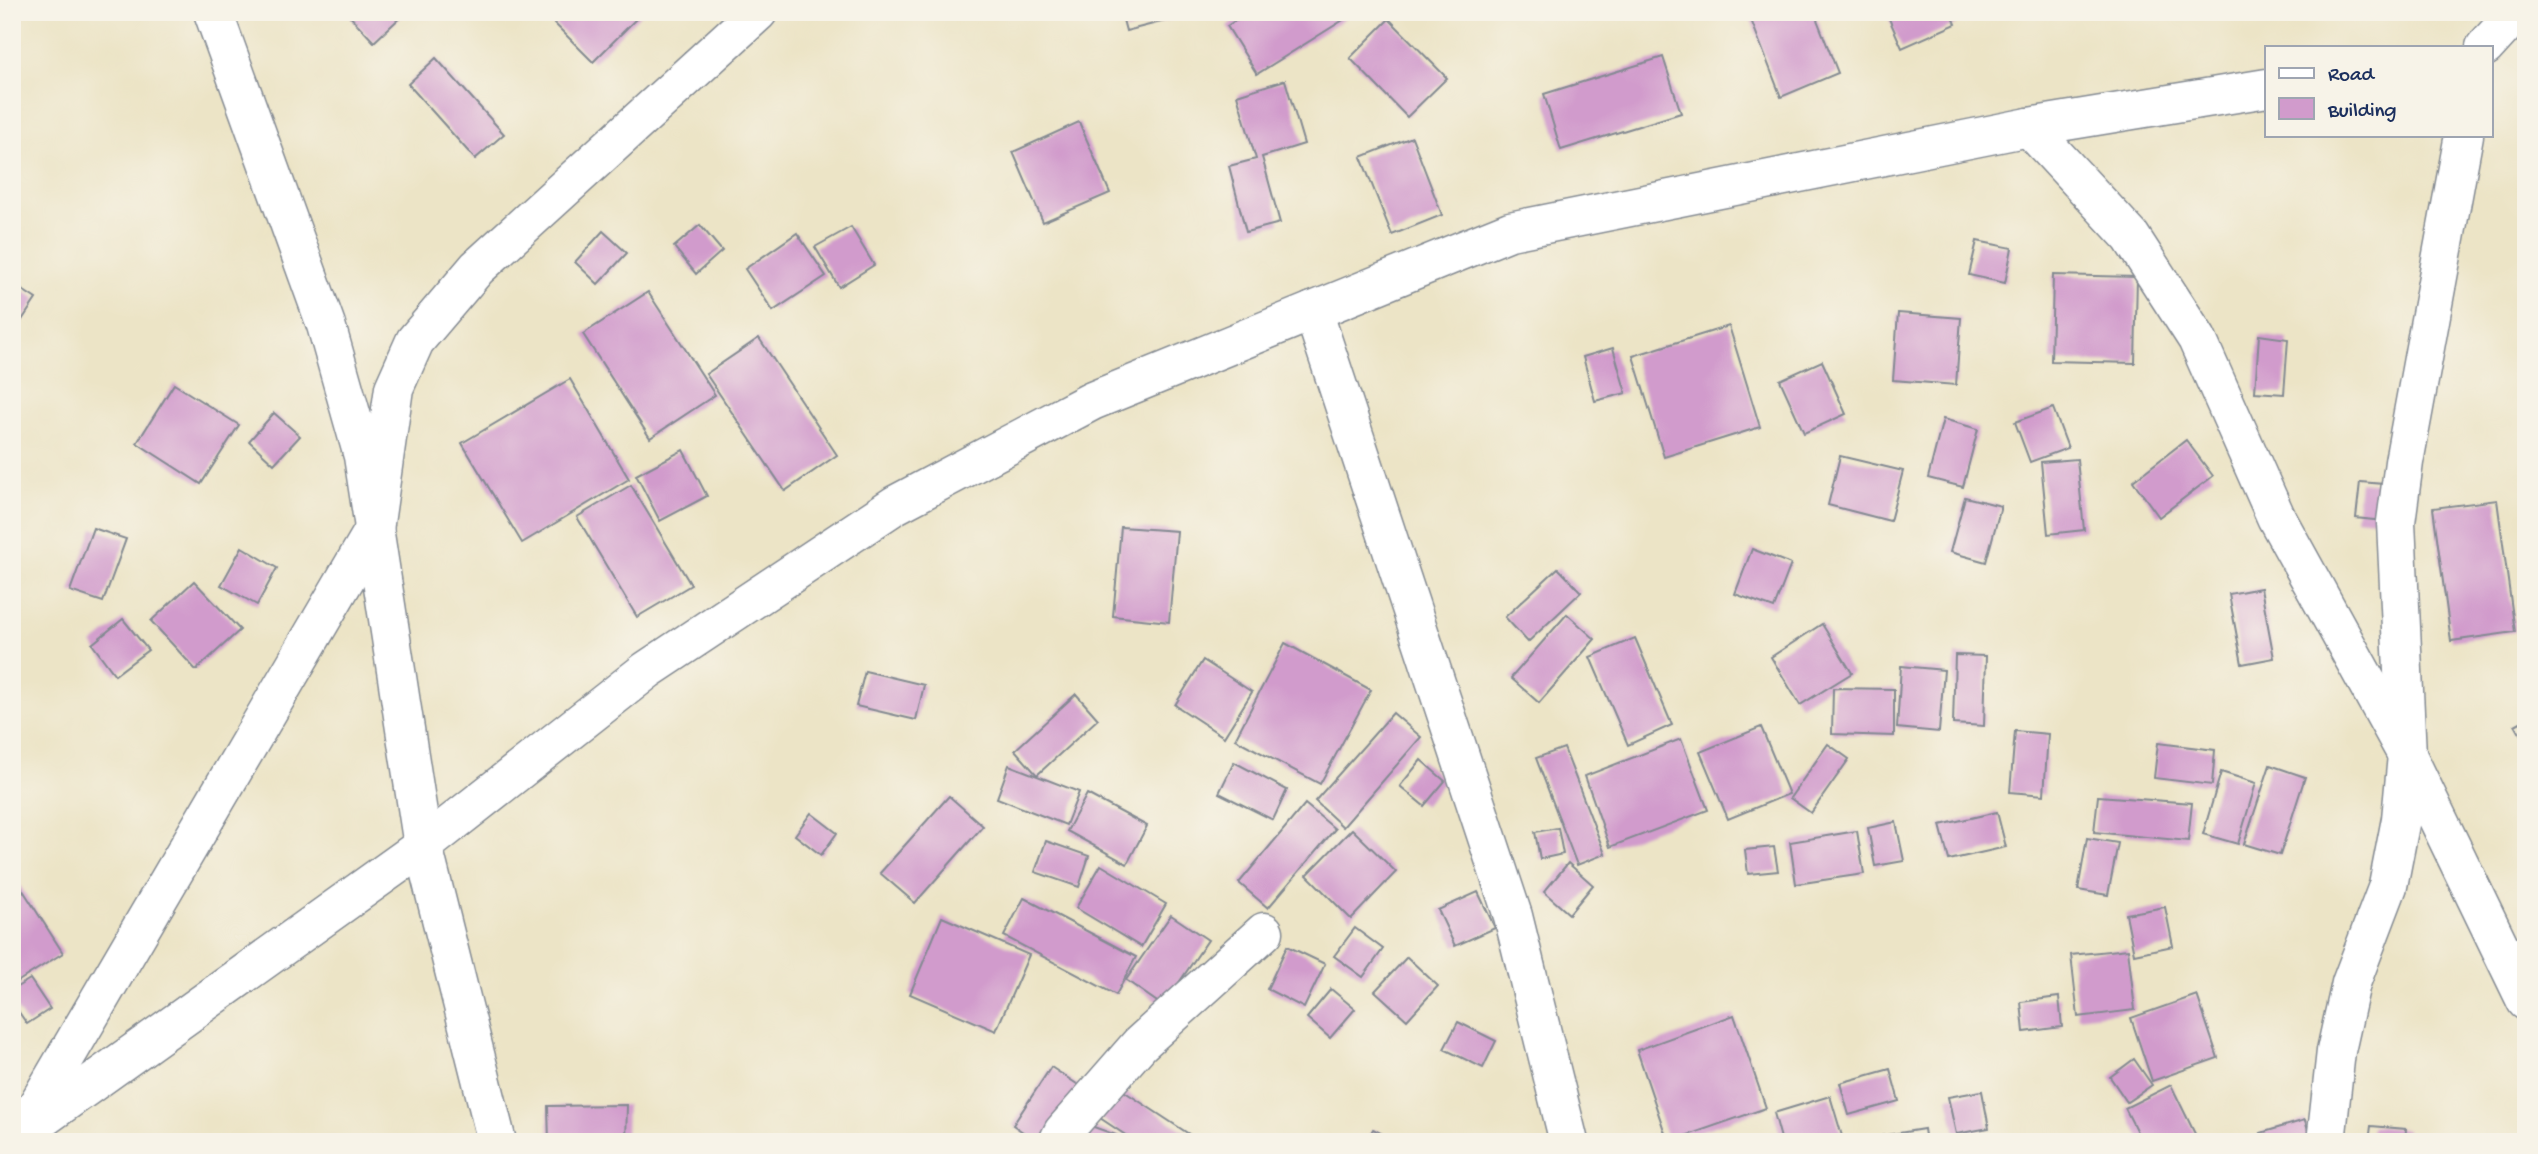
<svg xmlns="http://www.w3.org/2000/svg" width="2538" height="1154" viewBox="0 0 2538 1154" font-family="'Gochi Hand',sans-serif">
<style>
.building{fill:#d19bcc}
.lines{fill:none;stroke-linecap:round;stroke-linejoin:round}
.street-casing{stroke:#848a92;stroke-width:41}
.street{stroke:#fff;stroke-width:38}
</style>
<rect width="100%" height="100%" fill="#f7f3e8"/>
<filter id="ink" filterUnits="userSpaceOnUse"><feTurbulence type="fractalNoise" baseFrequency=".0143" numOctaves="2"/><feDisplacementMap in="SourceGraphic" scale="14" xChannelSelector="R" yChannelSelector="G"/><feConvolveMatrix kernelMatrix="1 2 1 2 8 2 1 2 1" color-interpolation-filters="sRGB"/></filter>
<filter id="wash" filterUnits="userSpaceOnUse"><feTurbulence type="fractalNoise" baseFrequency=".00686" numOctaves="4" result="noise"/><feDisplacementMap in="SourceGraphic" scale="28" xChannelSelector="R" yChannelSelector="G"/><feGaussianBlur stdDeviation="1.57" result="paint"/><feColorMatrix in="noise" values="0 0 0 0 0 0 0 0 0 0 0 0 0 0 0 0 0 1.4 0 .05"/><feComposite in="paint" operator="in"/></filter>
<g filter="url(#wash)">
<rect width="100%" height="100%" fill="#ece4c6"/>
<g id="blocks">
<!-- building -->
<g class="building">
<polygon points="346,12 406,12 374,42"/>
<polygon points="553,12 643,12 593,62 548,17"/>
<polygon points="1121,12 1196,12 1196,13 1126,31"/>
<polygon points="1248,12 1356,12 1257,74 1227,26"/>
<polygon points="1748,12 1814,12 1838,73 1781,97"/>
<polygon points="1886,12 1951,12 1956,24 1902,48"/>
<polygon points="1389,19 1447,78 1407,117 1350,58"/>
<polygon points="1663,57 1681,113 1561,150 1544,94"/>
<polygon points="436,58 504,134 475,159 408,84"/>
<polygon points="1285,80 1304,144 1262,157 1280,223 1246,232 1229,166 1256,159 1237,95"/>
<polygon points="1079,122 1110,193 1043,222 1013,152"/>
<polygon points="1412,137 1442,215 1392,235 1361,157"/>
<polygon points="700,225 722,251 696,274 674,247"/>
<polygon points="851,227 874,265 839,287 815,247"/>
<polygon points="603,231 627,253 598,284 575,262"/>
<polygon points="797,233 826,276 773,311 745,269"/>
<polygon points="1977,241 2012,248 2005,283 1969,275"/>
<polygon points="2053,275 2137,277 2135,363 2051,361"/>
<polygon points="12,283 36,299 12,335"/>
<polygon points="648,292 715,395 650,438 583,334"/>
<polygon points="1898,313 1961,318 1956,385 1893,380"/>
<polygon points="1729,326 1760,427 1664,457 1633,356"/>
<polygon points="2259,335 2288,339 2284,394 2255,392"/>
<polygon points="759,338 837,455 785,491 706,374"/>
<polygon points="1613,348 1626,393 1595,401 1583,357"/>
<polygon points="1822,361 1846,414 1804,433 1780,380"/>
<polygon points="570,379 629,479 522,543 462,443"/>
<polygon points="174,384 239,425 201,484 137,443"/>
<polygon points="2053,408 2068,448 2030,462 2015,422"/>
<polygon points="274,413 300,436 274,464 249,441"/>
<polygon points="1943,419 1978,429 1963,487 1928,478"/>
<polygon points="2186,440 2213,476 2159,517 2133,481"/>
<polygon points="683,450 707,496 660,521 636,475"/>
<polygon points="1840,456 1903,471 1890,521 1828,505"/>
<polygon points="2077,459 2084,530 2048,534 2041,462"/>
<polygon points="2360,482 2396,485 2392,522 2356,518"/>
<polygon points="631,485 691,585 637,617 577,517"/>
<polygon points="1965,497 2001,506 1986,562 1950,552"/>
<polygon points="2497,500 2515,632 2451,641 2433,508"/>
<polygon points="1121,527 1177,531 1169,622 1113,616"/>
<polygon points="93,528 126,539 103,602 70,591"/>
<polygon points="242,547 277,568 257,605 221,585"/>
<polygon points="1752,549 1791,564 1774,608 1735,594"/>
<polygon points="1558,568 1581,592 1528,642 1505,617"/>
<polygon points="194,581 240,630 196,670 151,621"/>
<polygon points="2261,588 2274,658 2242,664 2229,594"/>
<polygon points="1567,614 1595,639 1539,703 1511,678"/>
<polygon points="123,619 148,650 115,675 92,644"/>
<polygon points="1822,624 1852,673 1800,705 1771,657"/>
<polygon points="1635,638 1672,725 1628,745 1590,657"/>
<polygon points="1285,643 1371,690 1320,784 1235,739"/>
<polygon points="1955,655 1986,656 1984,726 1953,724"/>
<polygon points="1203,660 1252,692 1224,737 1175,705"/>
<polygon points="1901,666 1944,670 1939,732 1897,728"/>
<polygon points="865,671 924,685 916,720 856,706"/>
<polygon points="1833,688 1894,689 1894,736 1832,734"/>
<polygon points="1076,694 1098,719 1037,775 1015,750"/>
<polygon points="1393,713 1421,737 1343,827 1315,801"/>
<polygon points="2526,719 2526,744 2515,725"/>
<polygon points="1761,727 1789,794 1728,819 1700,752"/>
<polygon points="2015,731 2048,734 2044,795 2010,792"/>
<polygon points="1681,739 1708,810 1610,847 1585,776"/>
<polygon points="2158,743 2215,750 2212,785 2154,778"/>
<polygon points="1828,744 1849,759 1811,813 1790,798"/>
<polygon points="1564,748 1605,854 1577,865 1536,758"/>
<polygon points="1421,760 1445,781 1424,806 1400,786"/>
<polygon points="1234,762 1287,790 1273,820 1219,793"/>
<polygon points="1009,765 1079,792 1066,825 997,798"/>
<polygon points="2270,765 2305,777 2280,855 2244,844"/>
<polygon points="2221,772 2256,783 2238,844 2203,834"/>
<polygon points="1087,794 1147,826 1127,864 1067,831"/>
<polygon points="949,796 983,826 915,903 880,873"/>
<polygon points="2098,796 2192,803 2188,841 2094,832"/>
<polygon points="1305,804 1335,829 1268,908 1239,883"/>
<polygon points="1997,812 2006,847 1949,860 1940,825"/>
<polygon points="811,813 837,833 821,855 795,835"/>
<polygon points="1896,822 1904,861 1875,866 1868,828"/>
<polygon points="1558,828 1563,854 1540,859 1535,832"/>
<polygon points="1352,829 1396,872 1351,919 1307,875"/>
<polygon points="1857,831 1864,874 1796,884 1790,842"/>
<polygon points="2087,838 2118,843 2108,895 2078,890"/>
<polygon points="1046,841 1089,856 1079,887 1035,872"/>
<polygon points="1774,847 1778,871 1748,874 1745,850"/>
<polygon points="1568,863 1593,885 1569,914 1544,892"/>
<polygon points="1101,865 1166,904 1141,947 1076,908"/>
<polygon points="12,873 63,953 17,982 12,975"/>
<polygon points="1478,892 1495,928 1455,946 1438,910"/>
<polygon points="1024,898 1136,957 1116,995 1004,936"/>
<polygon points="2165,907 2173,946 2134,954 2126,914"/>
<polygon points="1171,915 1208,940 1163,1006 1126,980"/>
<polygon points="942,917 1029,955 996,1031 910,994"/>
<polygon points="1355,928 1383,949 1363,977 1334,956"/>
<polygon points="1287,946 1325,964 1304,1008 1267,989"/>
<polygon points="2128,949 2135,1010 2078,1017 2071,955"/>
<polygon points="1407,957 1438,986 1407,1020 1375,991"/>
<polygon points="30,979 50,1009 27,1024 12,1002 12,990"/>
<polygon points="1331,989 1355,1009 1330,1038 1307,1018"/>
<polygon points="2197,995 2218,1058 2152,1081 2131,1018"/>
<polygon points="2059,997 2062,1027 2024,1032 2021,1002"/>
<polygon points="1734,1015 1766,1108 1668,1142 1637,1050"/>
<polygon points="1458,1022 1496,1041 1483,1068 1444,1049"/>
<polygon points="2134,1059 2152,1085 2127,1102 2110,1077"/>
<polygon points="1051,1067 1083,1088 1047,1142 1037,1142 1013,1125"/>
<polygon points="1890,1069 1899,1101 1849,1115 1840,1083"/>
<polygon points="2171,1085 2199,1142 2142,1142 2125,1108"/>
<polygon points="1119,1088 1201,1142 1136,1142 1100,1118"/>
<polygon points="1982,1091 1989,1128 1956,1134 1948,1097"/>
<polygon points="1830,1096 1842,1136 1821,1142 1782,1142 1774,1113"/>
<polygon points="627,1105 626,1142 549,1142 548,1106"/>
<polygon points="2305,1120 2311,1142 2264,1142 2261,1133"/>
<polygon points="1091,1126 1119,1136 1117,1142 1084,1142"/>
<polygon points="2371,1126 2406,1129 2405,1142 2369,1142"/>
<polygon points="1373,1129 1397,1142 1366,1142"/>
<polygon points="1924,1129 1926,1142 1863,1142 1862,1139"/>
</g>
</g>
</g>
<g filter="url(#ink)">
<use href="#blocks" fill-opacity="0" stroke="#848a92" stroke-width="2"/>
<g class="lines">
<defs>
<g id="street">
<polyline points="213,12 326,325 363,456 423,846 497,1142"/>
<polyline points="2485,47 2517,12"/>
<polyline points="2029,127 2131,237 2197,339 2276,517 2407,755 2526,1001"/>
<polyline points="1313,311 1513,916 1569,1142"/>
<polyline points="27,1123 374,530 394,388 415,341 477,268 758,12"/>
<polyline points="12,1140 423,846 647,670 895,505 1092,401 1510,231 2029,127 2267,88"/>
<polyline points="1058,1142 1063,1132 1140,1044 1264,932"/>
<polyline points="2326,1142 2336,1051 2351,983 2388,886 2401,819 2407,755 2396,522 2404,462 2464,135"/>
</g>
</defs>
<!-- street casing -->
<use href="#street" class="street-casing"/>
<!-- street -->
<use href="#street" class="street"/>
</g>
</g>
<!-- margin -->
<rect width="2538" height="1154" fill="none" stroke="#f7f3e8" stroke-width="42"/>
<!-- legend -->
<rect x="2265" y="46" width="228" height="91" fill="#f7f3e8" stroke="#9fa5b1" stroke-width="2"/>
<rect x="2279" y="68" width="35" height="10" fill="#ffffff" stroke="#9fa5b1" stroke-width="2"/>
<text x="2328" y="80" font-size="21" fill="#1b2f5e">Road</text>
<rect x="2279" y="98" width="35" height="21" fill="#d19bcc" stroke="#9fa5b1" stroke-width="2"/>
<text x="2328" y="116" font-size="21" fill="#1b2f5e">Building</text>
</svg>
